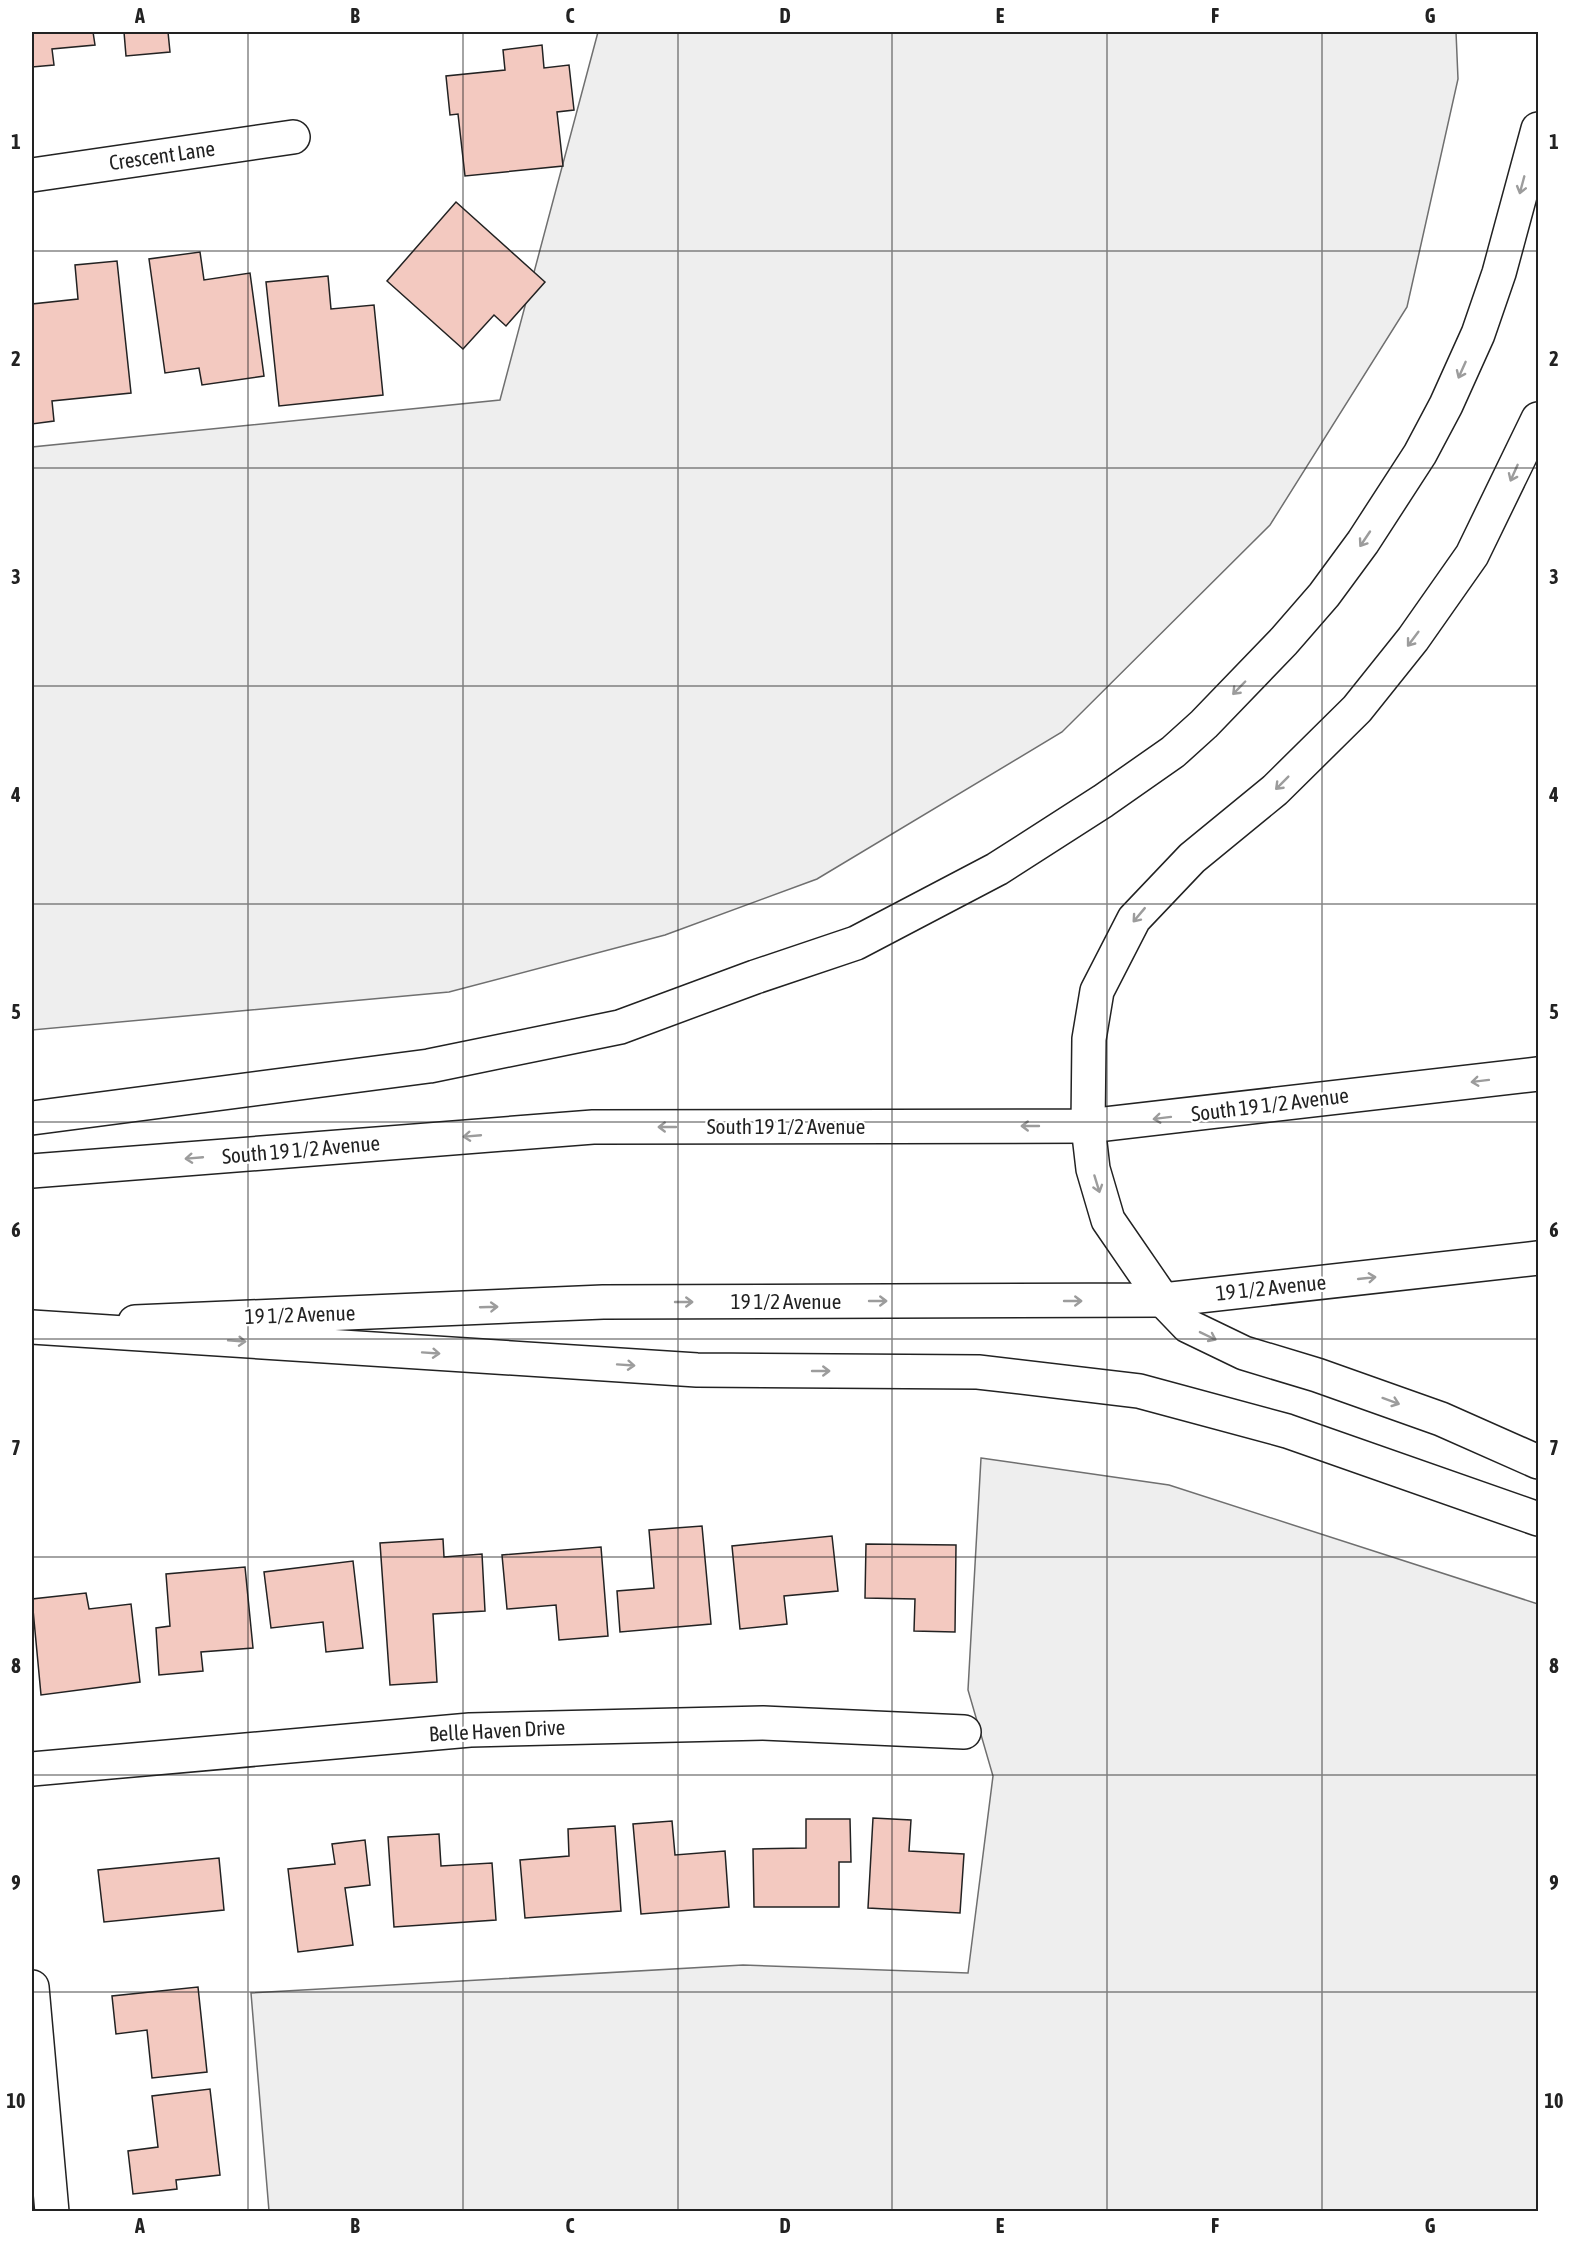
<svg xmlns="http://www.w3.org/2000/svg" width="1570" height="2243" viewBox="0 0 1570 2243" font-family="'Asap Condensed',sans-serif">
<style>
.green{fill:#eee;stroke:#6f6f6f;stroke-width:1.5}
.building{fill:#f3c9c0;stroke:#222;stroke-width:1.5}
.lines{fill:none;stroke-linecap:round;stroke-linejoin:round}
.minor-casing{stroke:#222;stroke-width:36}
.trunk-casing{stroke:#222;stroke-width:36}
.motorway-casing{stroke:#222;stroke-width:36}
.minor{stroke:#fff;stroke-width:33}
.trunk{stroke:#fff;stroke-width:33}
.motorway{stroke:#fff;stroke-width:33}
.oneway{stroke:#9c9c9c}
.grid{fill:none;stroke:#222;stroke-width:1.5;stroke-opacity:0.55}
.labels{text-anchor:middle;stroke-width:4.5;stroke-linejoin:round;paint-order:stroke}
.street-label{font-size:21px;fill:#222;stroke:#fff}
.neatline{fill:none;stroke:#222;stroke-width:2}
.grid-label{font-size:20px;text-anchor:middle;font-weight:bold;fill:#222}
</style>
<rect width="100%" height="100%" fill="#fff"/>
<!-- green -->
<g class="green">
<polygon points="598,32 1456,32 1458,79 1407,307 1270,525 1062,732 817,879 665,935 449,992 32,1030 32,447 500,400"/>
<polygon points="981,1458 1169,1485 1538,1604 1538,2211 269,2211 251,1993 743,1965 968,1973 993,1776 968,1690"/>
</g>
<!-- building -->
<g class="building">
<polygon points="32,32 93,32 95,45 52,49 54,65 32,67"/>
<polygon points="124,32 168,32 170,52 126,56"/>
<polygon points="542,45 544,68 569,65 574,110 557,112 563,166 465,176 458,114 450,115 446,76 505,70 503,50"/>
<polygon points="456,202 545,282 506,326 494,315 463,349 387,281"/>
<polygon points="200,252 204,280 250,273 264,376 202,385 199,368 165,373 149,259"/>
<polygon points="117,261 131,393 52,401 54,421 32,424 32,304 78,299 75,265"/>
<polygon points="328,276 331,309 374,305 383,395 279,406 266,282"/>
<polygon points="702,1526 711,1624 620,1632 617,1591 654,1588 649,1530"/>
<polygon points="832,1536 838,1591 784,1596 787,1624 740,1629 732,1546"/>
<polygon points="443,1539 444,1557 482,1554 485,1611 433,1614 437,1682 390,1685 380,1543"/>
<polygon points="866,1544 956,1545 955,1632 914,1631 915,1599 865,1598"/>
<polygon points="601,1547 608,1636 559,1640 556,1605 507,1609 502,1555"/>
<polygon points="353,1561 363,1648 326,1652 323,1622 271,1628 264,1572"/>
<polygon points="245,1567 253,1648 201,1652 203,1671 159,1675 156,1628 170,1626 166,1574"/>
<polygon points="86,1593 89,1609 131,1604 140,1682 41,1695 32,1599"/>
<polygon points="873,1818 911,1820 909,1851 964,1854 960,1913 868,1908"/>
<polygon points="806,1819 850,1819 851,1862 839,1862 839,1907 754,1907 753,1849 806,1848"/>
<polygon points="672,1821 675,1855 725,1851 729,1907 641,1914 633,1824"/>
<polygon points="615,1826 621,1911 525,1918 520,1860 569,1856 568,1829"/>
<polygon points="439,1834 441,1866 492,1863 496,1920 394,1927 388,1837"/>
<polygon points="365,1840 370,1885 345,1888 353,1945 298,1952 288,1869 335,1864 332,1844"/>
<polygon points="219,1858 224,1910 104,1922 98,1870"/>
<polygon points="198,1987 207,2072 152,2078 147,2030 116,2034 112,1996"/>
<polygon points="210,2089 220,2175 176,2180 177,2189 133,2194 128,2151 158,2147 152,2096"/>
</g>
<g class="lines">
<defs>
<g id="minor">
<polyline points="32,175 293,137"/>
<polyline points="32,1769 470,1730 763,1723 964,1732"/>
<polyline points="32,1987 52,2212"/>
</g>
<g id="trunk">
<polyline points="32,1171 593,1127 1088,1126 1538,1074"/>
<polyline points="135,1322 603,1302 1163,1300 1538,1258"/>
</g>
<g id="motorway">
<polyline points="1538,419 1472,555 1413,639 1357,709 1275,790 1192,858 1134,919 1097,991 1089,1039 1088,1126 1093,1169 1108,1220 1163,1300 1188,1326 1244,1353 1317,1375 1441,1419 1538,1462"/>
<polyline points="32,1118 429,1066 620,1027 755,977 856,943 997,869 1103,801 1173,752 1204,724 1284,641 1324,595 1363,542 1420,454 1446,405 1478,334 1499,273 1538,129"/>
<polyline points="32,1327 697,1370 978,1372 1139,1391 1287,1431 1538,1519"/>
</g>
</defs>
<!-- minor casing -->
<use href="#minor" class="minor-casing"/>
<!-- trunk casing -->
<use href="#trunk" class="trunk-casing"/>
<!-- motorway casing -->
<use href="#motorway" class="motorway-casing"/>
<!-- minor -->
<use href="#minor" class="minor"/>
<!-- trunk -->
<use href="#trunk" class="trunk"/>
<!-- motorway -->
<use href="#motorway" class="motorway"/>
</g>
<!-- one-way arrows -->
<defs><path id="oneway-shaft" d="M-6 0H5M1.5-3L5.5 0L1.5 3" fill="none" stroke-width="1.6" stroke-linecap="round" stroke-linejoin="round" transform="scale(1.5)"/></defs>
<g class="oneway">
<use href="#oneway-shaft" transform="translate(1522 185) rotate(105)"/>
<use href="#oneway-shaft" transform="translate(1462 370) rotate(114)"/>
<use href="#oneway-shaft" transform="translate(1514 473) rotate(114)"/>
<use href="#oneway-shaft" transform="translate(1365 539) rotate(124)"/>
<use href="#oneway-shaft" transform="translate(1413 639) rotate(127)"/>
<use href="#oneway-shaft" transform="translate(1239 688) rotate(134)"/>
<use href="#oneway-shaft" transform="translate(1282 783) rotate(135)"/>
<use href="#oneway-shaft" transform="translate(1139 915) rotate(130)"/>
<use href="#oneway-shaft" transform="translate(1480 1081) rotate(173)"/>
<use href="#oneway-shaft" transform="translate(1162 1118) rotate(173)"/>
<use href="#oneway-shaft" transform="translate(1030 1126) rotate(180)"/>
<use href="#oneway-shaft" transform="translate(667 1127) rotate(180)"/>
<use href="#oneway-shaft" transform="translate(472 1136) rotate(175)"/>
<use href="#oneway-shaft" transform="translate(194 1158) rotate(175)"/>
<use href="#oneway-shaft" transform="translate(1097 1184) rotate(73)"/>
<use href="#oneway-shaft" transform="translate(1367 1278) rotate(-6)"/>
<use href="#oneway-shaft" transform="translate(878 1301)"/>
<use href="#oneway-shaft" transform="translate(1073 1301)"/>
<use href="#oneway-shaft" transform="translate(684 1302)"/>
<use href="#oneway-shaft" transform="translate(489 1307) rotate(-2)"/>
<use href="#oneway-shaft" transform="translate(1208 1336) rotate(26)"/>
<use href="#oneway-shaft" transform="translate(237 1341) rotate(4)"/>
<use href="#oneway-shaft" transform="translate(431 1353) rotate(4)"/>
<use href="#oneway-shaft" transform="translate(626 1365) rotate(4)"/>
<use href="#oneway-shaft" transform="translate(821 1371)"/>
<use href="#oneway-shaft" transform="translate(1391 1401) rotate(20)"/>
</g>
<!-- grid -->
<path class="grid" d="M248 32V2212M463 32V2212M678 32V2212M892 32V2212M1107 32V2212M1322 32V2212M32 251H1538M32 468H1538M32 686H1538M32 904H1538M32 1122H1538M32 1339H1538M32 1557H1538M32 1775H1538M32 1992H1538"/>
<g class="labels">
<!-- street labels -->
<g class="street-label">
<text transform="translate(162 156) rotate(-8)" y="7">Crescent Lane</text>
<text transform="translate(1270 1105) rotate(-7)" y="7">South 19 1/2 Avenue</text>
<text x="786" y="1134">South 19 1/2 Avenue</text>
<text transform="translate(301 1150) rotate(-5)" y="7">South 19 1/2 Avenue</text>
<text transform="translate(1271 1288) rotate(-6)" y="7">19 1/2 Avenue</text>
<text x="786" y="1309">19 1/2 Avenue</text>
<text transform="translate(300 1315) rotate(-2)" y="7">19 1/2 Avenue</text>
<text transform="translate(497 1731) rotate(-3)" y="7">Belle Haven Drive</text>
</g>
</g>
<!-- border -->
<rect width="1570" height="2243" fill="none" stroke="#ffffff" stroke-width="66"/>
<rect x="33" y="33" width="1504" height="2177" class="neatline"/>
<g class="grid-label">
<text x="140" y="23">A</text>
<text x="355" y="23">B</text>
<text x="570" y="23">C</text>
<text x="785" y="23">D</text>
<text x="1000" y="23">E</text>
<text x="1215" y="23">F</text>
<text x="1430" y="23">G</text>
<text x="16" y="149">1</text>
<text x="1554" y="149">1</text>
<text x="16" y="366">2</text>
<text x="1554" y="366">2</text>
<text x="16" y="584">3</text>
<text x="1554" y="584">3</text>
<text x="16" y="802">4</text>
<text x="1554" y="802">4</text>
<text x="16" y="1019">5</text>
<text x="1554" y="1019">5</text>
<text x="16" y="1237">6</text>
<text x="1554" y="1237">6</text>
<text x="16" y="1455">7</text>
<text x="1554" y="1455">7</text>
<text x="16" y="1673">8</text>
<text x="1554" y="1673">8</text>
<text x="16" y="1890">9</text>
<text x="1554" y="1890">9</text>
<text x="16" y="2108">10</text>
<text x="1554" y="2108">10</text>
<text x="140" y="2233">A</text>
<text x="355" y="2233">B</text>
<text x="570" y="2233">C</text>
<text x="785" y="2233">D</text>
<text x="1000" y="2233">E</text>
<text x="1215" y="2233">F</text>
<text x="1430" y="2233">G</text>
</g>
</svg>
